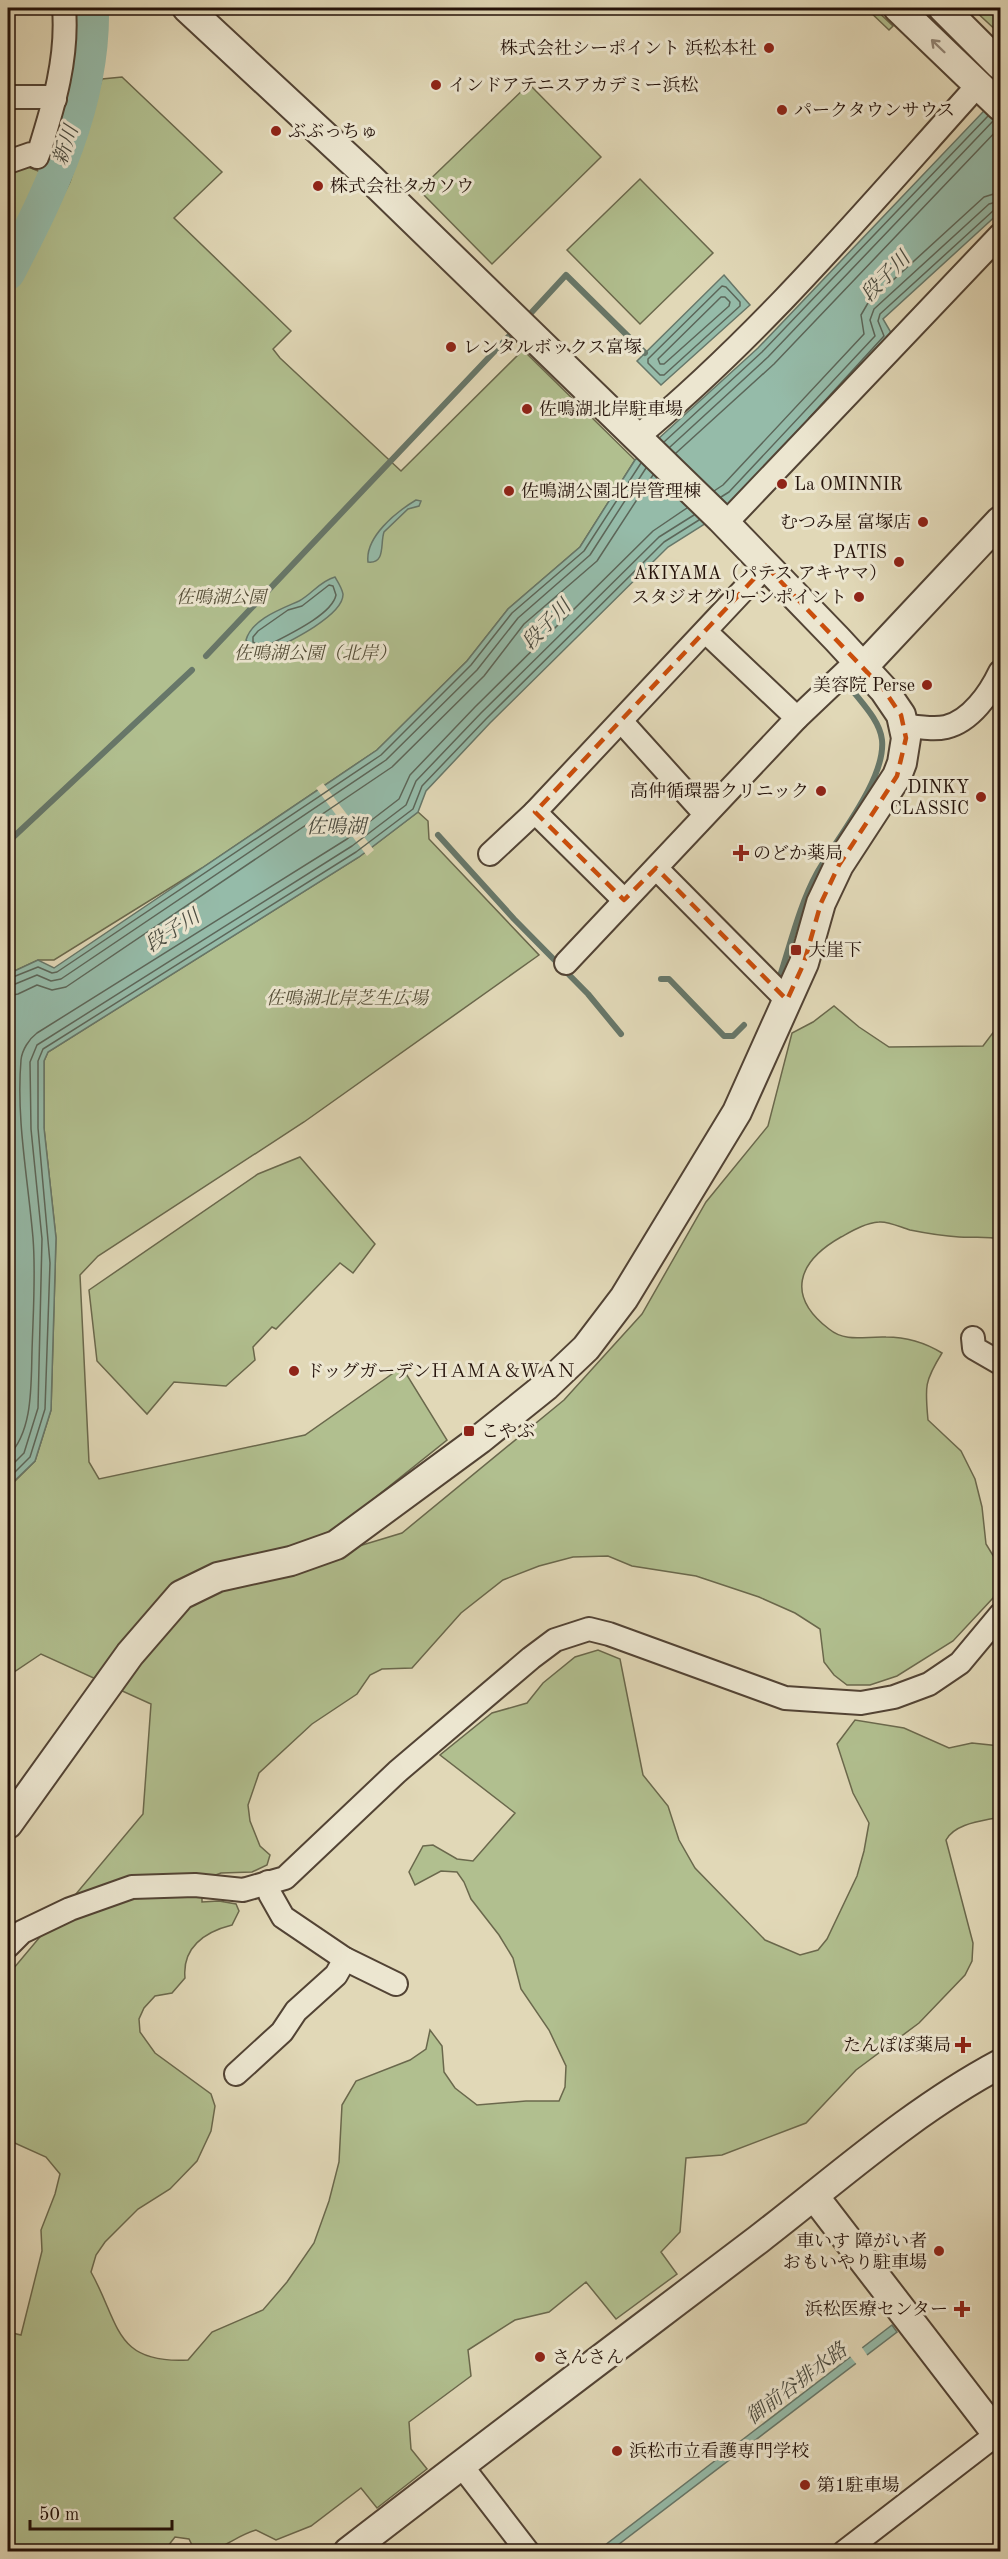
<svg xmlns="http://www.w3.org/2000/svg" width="1008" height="2559" viewBox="0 0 1008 2559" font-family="'Old Standard TT','Noto Serif JP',serif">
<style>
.green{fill:#b1bf8f;stroke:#6a684c;stroke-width:1.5}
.water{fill:#95bba9;stroke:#677769;stroke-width:1.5}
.pier{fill:#e1d8b7}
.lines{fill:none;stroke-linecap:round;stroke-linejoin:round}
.shore{stroke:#5c6659;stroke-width:1.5}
.stream{stroke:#677769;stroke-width:6}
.river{stroke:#95bba9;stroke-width:34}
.minor-casing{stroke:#524334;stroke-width:26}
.tertiary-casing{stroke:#524334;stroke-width:32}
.minor{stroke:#ece6d0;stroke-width:22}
.tertiary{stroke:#ece6d0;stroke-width:28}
.oneway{stroke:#928676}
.marked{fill:none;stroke:#ca4e0c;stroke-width:4.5;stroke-dasharray:12 8;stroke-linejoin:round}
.poi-dot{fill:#8f2418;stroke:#ece6d0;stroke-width:2}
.labels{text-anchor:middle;stroke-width:6;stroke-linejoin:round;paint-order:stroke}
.poi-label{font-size:18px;fill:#231109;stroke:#ece6d0;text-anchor:start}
.park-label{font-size:18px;font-style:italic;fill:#554e38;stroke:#ece6d0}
.water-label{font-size:20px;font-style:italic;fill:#4b4c41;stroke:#ece6d0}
</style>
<rect width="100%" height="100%" fill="#e1d8b7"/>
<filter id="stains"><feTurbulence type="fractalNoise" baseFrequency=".00333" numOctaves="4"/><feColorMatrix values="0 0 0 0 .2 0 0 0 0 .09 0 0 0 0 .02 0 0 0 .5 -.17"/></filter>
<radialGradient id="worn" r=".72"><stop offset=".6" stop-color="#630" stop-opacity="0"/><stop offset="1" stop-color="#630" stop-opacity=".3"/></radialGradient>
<!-- green -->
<g class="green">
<polygon points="866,8 874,8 893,26 889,30"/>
<polygon points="919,8 927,8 1000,80 1000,85"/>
<polygon points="972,8 992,8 1000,15 1000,34"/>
<polygon points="122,77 222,172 174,218 291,331 273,349 280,358 401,471 523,350 635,460 580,547 508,609 467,661 377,750 202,868 54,960 38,960 8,974 8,296 26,267 70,182 102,79"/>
<polygon points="529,84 601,157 492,264 419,190"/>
<polygon points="26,166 48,175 8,249 8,170"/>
<polygon points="640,179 713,253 640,324 567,250"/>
<path d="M418 812 428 821 429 839 539 955 304 1122 98 1256 80 1275 89 1462 99 1479 305 1435 402 1367 447 1440 336 1529 221 1576 230 1585 402 1533 564 1400 642 1314 706 1202 768 1126 792 1033 813 1022 834 1006 859 1027 889 1047 983 1046 995 1030 1000 1027V1239C987 1236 973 1238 959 1237 943 1236 925 1233 910 1230 900 1227 888 1221 879 1222 865 1223 852 1231 841 1237 797 1262 786 1296 829 1329 846 1343 865 1336 886 1337 907 1337 924 1342 942 1353 924 1382 925 1387 928 1420L961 1451 975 1479 982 1507 986 1544 1000 1567V1581L993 1598 953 1641 897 1676 870 1685H847L834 1675 824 1662 820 1629 795 1613 759 1597 696 1576 632 1566 608 1556 573 1557 539 1566 503 1580 461 1613 412 1668 382 1669 370 1675 357 1694 312 1724 259 1773 248 1805 250 1821 260 1846 270 1855 267 1865 252 1872 221 1873 202 1880V1902L219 1901 236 1904 239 1911 232 1925C204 1932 182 1948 185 1978L172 1993 155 1996 144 2008 139 2019 140 2032 155 2053 211 2094 215 2106 211 2131 197 2161 170 2189 138 2209 105 2242 96 2255 91 2272C120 2324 114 2364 188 2360L212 2332 263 2310 287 2282 314 2243 329 2201 339 2162 342 2105 356 2081 410 2060 426 2049 430 2030 442 2046 444 2072 455 2088 477 2105 526 2101H559L565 2087 566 2066 549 2030 521 1989 513 1958 499 1935 471 1899 464 1882 457 1872 441 1871 415 1885 409 1872 423 1846 433 1845 457 1859 473 1861 515 1813 440 1755 492 1713 527 1703 543 1683 575 1657 598 1650 620 1659 643 1775 668 1806 679 1840 695 1868 765 1940 800 1955 818 1950 827 1939 857 1876 864 1851 869 1823 853 1793 837 1744 855 1720 904 1728 949 1748 972 1743 1000 1746V1817C983 1821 955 1823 946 1840L973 1943 972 1961 965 1975 919 2023 856 2070 806 2123 722 2155 686 2158 680 2232 661 2252 677 2274 616 2319 586 2282 549 2312 515 2320 468 2350 471 2376 409 2422 411 2449 427 2469 377 2508 361 2488 311 2526 276 2540 256 2530C230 2538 226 2551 195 2551L189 2539 175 2537 164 2551H8V2332L21 2335 42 2251 41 2230 55 2194 60 2174 46 2157 8 2140V1975L143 1814 151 1704 41 1654 8 1676V1488L35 1461 51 1410 56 1238 44 1128V1061L48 1052 359 857Z"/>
<polygon points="300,1157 375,1244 353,1273 340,1263 276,1329 272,1327 253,1347 255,1360 226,1386 174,1382 147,1414 97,1361 89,1290 258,1174"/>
</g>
<!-- water -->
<g class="water">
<polygon points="1000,94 1000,212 883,319 893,336 738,503 668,547 490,723 426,791 418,812 359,857 48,1052 44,1061 44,1128 56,1238 51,1410 35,1461 8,1487 8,974 38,960 54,968 377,750 467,661 508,609 580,547 635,460 758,348"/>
<polygon points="724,275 750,305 661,385 637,361"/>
<path d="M416 500 421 501 419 506 408 509 384 532C380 543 386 564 368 562 365 537 396 512 416 500Z"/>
<path d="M335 577C338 582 342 588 343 594 344 617 280 646 262 655L254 652 246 640C252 619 281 609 299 601 312 594 320 581 335 577Z"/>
<polygon points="892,2325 897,2332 610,2551 596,2552"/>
</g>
<!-- pier -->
<g class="pier">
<polygon points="323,783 374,850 367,856 316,788"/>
<polygon points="861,2346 869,2358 858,2366 849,2355"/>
</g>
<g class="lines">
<!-- shore -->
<g class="shore">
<polygon points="722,286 726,287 740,302 740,306 664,375 660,375 648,363 648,359"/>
<polygon points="721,297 725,297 730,302 729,306 664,364 660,364 658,359"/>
<polyline points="809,418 884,336 878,321 880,314 994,210 1000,208"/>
<polyline points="664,442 762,352 988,116"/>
<polyline points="670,447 768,357 994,120"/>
<polyline points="676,453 774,364 1000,127"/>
<polyline points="714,491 723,485 864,334 861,315 868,303 984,197 1000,192"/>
<polyline points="721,497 729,492 875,336 870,320 874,309 989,204 1000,201"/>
<path d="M329 585 333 586 336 595C332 616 281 638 263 648L253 642V637L258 631 288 610 302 606Z"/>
<polyline points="8,979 38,967 52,973 57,972 381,755 471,665 512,613 584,551 641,463"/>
<polyline points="8,987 37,975 51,981 61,979 386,760 477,670 518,618 590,555 646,468"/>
<polyline points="8,996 18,994 37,985 52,990 66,987 392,767 484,676 524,624 597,561 653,475"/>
<path d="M8 1456C33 1432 31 1385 32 1352 33 1314 36 1275 33 1238 28 1179 16 1119 21 1060 22 1050 29 1039 37 1033L347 839 399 799 410 775 475 707 653 531 687 508"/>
<polyline points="8,1469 24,1453 38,1408 42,1239 31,1129 30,1062 37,1045 352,846 406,805 416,781 481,713 659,537 694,515"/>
<polyline points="8,1479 30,1457 45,1409 50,1263 38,1128 38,1061 43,1049 356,852 413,809 422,786 486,719 664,542 699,520"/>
</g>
<!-- stream -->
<g class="stream">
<polyline points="531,313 566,275 645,353"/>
<polyline points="206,656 510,335"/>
<polyline points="438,835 514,919 588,994 621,1034"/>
<polyline points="8,842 192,670"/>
<path d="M780 976C791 942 800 904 817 873 837 838 886 779 882 740 880 720 860 701 849 686"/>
<polyline points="661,979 669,979 724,1036 733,1036 744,1025"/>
</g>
<!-- river -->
<path class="river" d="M8 273C51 190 94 103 92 8"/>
<defs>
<g id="minor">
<polyline points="8,97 47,97 55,99"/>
<path d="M8 162 31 154 37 157 39 152C54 104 68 58 64 8"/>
<path d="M636 438C763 333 868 207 978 85"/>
<polyline points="725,524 1000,235"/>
<polyline points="706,632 797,718"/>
<polyline points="621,721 705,814"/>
<path d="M904 725C918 727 933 730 946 727 971 721 990 693 1000 672"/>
<polyline points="535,812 624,900"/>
<polyline points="490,854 535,812 766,566"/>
<polyline points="656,868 787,1000"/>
<polyline points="566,963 797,718 857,661"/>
<polyline points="973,1338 974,1348 1000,1363"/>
<polyline points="268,1882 270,1894 283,1917 345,1959 396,1984"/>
<polyline points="8,1946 22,1932 70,1909 132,1887 195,1885 243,1890 285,1878 397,1772 531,1658 555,1640 589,1629 609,1634 785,1698 861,1703 894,1697 929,1684 960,1663 1000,1615"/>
<polyline points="236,2074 282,2032 296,2011 336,1975 345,1959"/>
<polyline points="461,2465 528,2552"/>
<polyline points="844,2552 997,2434"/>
</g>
<g id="tertiary">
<polyline points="898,8 1000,106"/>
<polyline points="943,8 1000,65"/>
<polyline points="863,667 1000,521"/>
<polyline points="8,1824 130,1654 181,1595 218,1577 291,1561 336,1545 480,1439 546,1386 586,1348 624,1298 737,1112 804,963 821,903 839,865 897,776 902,763 906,738 901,715 884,690 837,639 721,519 370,178 187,8"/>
<polyline points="814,2196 1000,2438"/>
<path d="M348 2552C485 2446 622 2343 759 2239 838 2178 912 2111 1000 2064"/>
</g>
</defs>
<!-- minor casing -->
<use href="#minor" class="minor-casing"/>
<!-- tertiary casing -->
<use href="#tertiary" class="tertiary-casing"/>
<!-- minor -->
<use href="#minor" class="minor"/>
<!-- tertiary -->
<use href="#tertiary" class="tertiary"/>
</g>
<!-- one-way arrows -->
<defs><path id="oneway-shaft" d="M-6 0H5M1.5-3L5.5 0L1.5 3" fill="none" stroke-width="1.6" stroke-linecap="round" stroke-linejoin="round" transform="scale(1.5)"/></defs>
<use class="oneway" href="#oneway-shaft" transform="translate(938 46) rotate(-136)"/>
<!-- marked area -->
<path class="marked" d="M766 566 884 690 901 715 906 738 897 776 839 865 821 903 804 963 787 1000 656 868 624 900 535 812Z"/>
<!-- markers -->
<g class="poi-dot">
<circle cx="769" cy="48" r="6"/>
<circle cx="436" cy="85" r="6"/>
<circle cx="782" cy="110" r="6"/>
<circle cx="276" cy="131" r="6"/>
<circle cx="318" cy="186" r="6"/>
<circle cx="451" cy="347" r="6"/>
<circle cx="527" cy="409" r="6"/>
<circle cx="782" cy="484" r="6"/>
<circle cx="509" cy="491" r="6"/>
<circle cx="923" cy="522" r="6"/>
<circle cx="899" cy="562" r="6"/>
<circle cx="859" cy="597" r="6"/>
<circle cx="927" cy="685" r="6"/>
<circle cx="821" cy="791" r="6"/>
<circle cx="981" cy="797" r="6"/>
<path d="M738 844h6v6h6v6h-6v6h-6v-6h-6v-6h6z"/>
<rect x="790" y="944" width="12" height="12" rx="3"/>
<circle cx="294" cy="1371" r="6"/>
<rect x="463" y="1425" width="12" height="12" rx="3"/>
<path d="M960 2036h6v6h6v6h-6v6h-6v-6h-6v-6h6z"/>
<circle cx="939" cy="2251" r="6"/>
<path d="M959 2300h6v6h6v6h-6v6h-6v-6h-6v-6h6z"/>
<circle cx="540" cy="2357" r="6"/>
<circle cx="617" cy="2451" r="6"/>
<circle cx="805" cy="2485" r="6"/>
</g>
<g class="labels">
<!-- poi labels -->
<g class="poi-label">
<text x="757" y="54" text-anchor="end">株式会社シーポイント 浜松本社</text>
<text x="448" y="91">インドアテニスアカデミー浜松</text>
<text x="794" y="116">パークタウンサウス</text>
<text x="288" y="137">ぶぶっちゅ</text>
<text x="330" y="192">株式会社タカソウ</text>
<text x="463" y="353">レンタルボックス富塚</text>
<text x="539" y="415">佐鳴湖北岸駐車場</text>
<text x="794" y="490">La OMINNIR</text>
<text x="521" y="497">佐鳴湖公園北岸管理棟</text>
<text x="911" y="528" text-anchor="end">むつみ屋 富塚店</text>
<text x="887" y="558" text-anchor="end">PATIS<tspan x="887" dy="21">AKIYAMA（パテス アキヤマ）</tspan></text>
<text x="847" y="603" text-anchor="end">スタジオグリーンポイント</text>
<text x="915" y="691" text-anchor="end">美容院 Perse</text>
<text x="969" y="793" text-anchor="end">DINKY<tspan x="969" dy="21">CLASSIC</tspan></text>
<text x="809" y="797" text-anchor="end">高仲循環器クリニック</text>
<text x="753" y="859">のどか薬局</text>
<text x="808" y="956">大崖下</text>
<text x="306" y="1377">ドッグガーデンＨＡＭＡ＆ＷＡＮ</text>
<text x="481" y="1437">こやぶ</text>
<text x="951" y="2051" text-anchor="end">たんぽぽ薬局</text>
<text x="927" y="2247" text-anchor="end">車いす 障がい者<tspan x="927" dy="21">おもいやり駐車場</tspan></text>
<text x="948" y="2315" text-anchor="end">浜松医療センター</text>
<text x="552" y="2363">さんさん</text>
<text x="629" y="2457">浜松市立看護専門学校</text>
<text x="817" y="2491">第1駐車場</text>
</g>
<!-- park labels -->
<g class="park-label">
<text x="221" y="603">佐鳴湖公園</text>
<text x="315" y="659">佐鳴湖公園（北岸）</text>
<text x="347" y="1004">佐鳴湖北岸芝生広場</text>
</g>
<!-- water labels -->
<g class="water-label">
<text transform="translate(65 145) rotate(-71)" y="7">新川</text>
<text transform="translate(885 276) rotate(-46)" y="7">段子川</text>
<text transform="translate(546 624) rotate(-46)" y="7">段子川</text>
<text x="336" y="833">佐鳴湖</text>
<text transform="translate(172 930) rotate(-33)" y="7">段子川</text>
<text transform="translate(796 2383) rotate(-37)" y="7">御前谷排水路</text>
</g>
</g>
<!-- margin -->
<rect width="1008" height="2559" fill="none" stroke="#e1d8b7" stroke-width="30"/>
<rect x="9" y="9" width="990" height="2541" fill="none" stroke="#231109" stroke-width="3"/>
<rect x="15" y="15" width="978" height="2529" fill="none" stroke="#231109" stroke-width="1.5"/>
<!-- scale -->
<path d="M30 2520v9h142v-9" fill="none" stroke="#231109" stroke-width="3"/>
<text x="39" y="2520" font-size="18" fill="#231109" stroke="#ece6d0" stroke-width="4.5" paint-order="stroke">50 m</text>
<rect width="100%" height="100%" filter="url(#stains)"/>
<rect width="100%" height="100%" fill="url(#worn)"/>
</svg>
